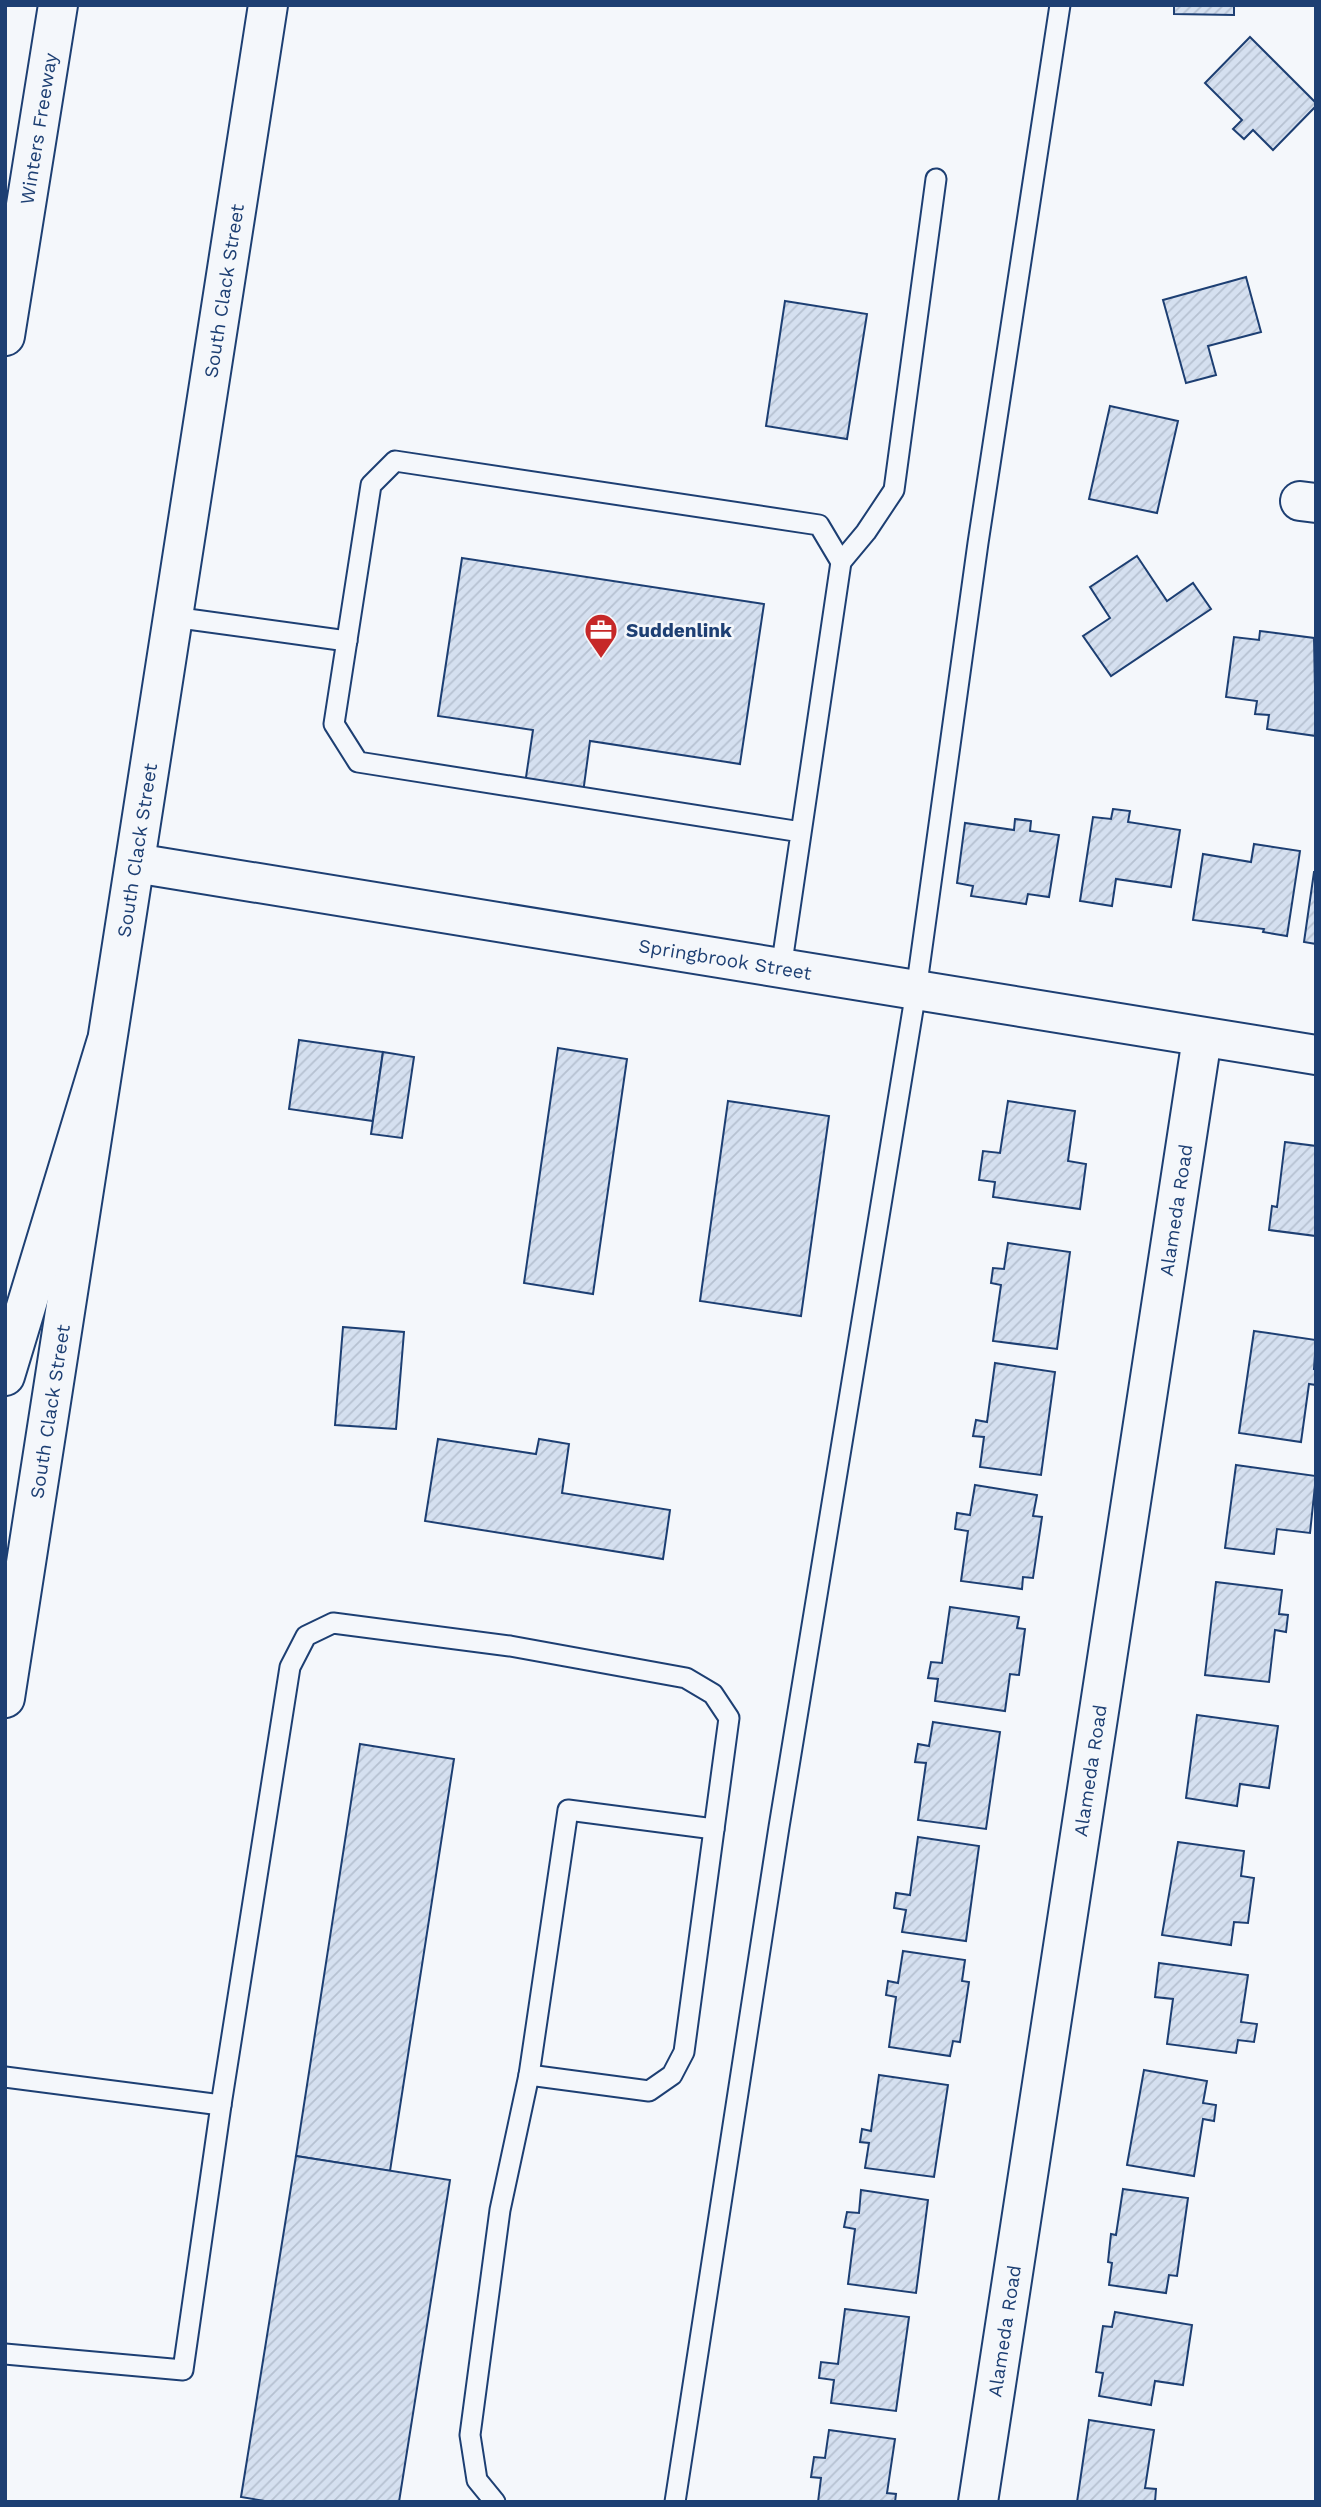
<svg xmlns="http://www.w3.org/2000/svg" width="1321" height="2507" viewBox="0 0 1321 2507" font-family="'Work Sans',sans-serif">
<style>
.building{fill:url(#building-hatch);stroke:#1d3f73;stroke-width:2}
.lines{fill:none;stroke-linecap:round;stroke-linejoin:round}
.service-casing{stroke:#1d3f73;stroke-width:23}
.minor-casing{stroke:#1d3f73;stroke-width:42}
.secondary-casing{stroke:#1d3f73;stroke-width:42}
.motorway-casing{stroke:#1d3f73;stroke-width:42}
.service{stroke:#f4f7fb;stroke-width:19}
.minor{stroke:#f4f7fb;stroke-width:38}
.secondary{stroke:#f4f7fb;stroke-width:38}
.motorway{stroke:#f4f7fb;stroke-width:38}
.labels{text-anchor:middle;stroke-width:5;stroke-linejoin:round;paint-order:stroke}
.street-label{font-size:19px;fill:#1d3f73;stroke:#f4f7fb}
.poi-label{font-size:19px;font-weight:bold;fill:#1d3f73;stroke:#f4f7fb;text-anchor:start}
</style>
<defs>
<pattern id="building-hatch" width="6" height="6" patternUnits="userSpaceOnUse" patternTransform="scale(1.75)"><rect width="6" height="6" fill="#d5e0f0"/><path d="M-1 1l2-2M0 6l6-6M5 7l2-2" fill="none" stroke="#b6c1d1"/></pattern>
</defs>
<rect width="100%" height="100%" fill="#f4f7fb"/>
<!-- building -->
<g class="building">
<polygon points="1174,5 1234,5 1234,15 1174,14"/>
<polygon points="1250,37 1316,103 1316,106 1273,150 1253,130 1244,139 1233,129 1242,120 1205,83"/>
<polygon points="1246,277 1261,332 1208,346 1216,375 1186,383 1163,300"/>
<polygon points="785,301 867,314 847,439 766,426"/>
<polygon points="1110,406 1178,421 1157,513 1089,499"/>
<polygon points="1137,556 1167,601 1193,583 1211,609 1111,676 1083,636 1110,618 1090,587"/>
<polygon points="462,558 764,604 740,764 590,741 583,793 525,784 533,730 438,716"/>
<polygon points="1260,631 1314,638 1316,736 1267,729 1269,715 1255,714 1257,701 1226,697 1234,637 1259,640"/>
<polygon points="1113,809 1130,811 1128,822 1180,830 1171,887 1116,879 1112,906 1080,901 1093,817 1111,819"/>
<polygon points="1015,819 1031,821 1030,831 1059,835 1049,897 1028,894 1026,904 971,896 973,886 957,883 965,823 1014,830"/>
<polygon points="1254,844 1300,851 1287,936 1263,932 1264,929 1193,920 1203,854 1251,862"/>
<polygon points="1314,872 1316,872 1316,944 1304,942"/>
<polygon points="299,1040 383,1052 373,1121 289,1109"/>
<polygon points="558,1048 627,1059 593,1294 524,1283"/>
<polygon points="383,1052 414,1057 402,1138 371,1134"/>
<polygon points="728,1101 829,1116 801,1316 700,1301"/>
<polygon points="1008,1101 1075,1111 1068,1161 1086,1164 1080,1209 993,1197 995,1182 979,1180 983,1151 1000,1153"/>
<polygon points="1285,1142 1316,1146 1316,1236 1269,1230 1272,1206 1277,1207"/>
<polygon points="1008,1243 1070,1252 1057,1349 993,1341 1001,1285 991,1283 993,1268 1004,1269"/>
<polygon points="343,1327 404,1332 396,1429 335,1425"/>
<polygon points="1254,1331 1316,1340 1314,1369 1316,1369 1316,1385 1309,1384 1301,1442 1239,1433"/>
<polygon points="995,1363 1055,1372 1041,1475 980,1467 984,1437 973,1436 976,1420 987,1422"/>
<polygon points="438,1439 536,1454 539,1439 569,1444 562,1493 670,1510 663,1559 425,1521"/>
<polygon points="1236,1465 1316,1476 1310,1533 1277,1529 1274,1554 1225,1548"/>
<polygon points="975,1485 1037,1495 1033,1516 1042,1517 1033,1578 1023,1577 1022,1589 961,1581 968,1531 955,1529 957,1513 970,1515"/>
<polygon points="1216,1582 1282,1590 1279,1614 1288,1615 1286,1632 1275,1630 1269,1682 1205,1675"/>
<polygon points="950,1607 1019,1617 1017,1628 1025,1629 1019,1675 1010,1674 1005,1711 935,1701 938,1679 928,1678 931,1662 942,1663"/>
<polygon points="1197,1715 1278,1726 1269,1788 1240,1784 1237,1806 1186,1798"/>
<polygon points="933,1722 1000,1732 986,1829 918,1820 926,1763 915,1762 918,1744 929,1746"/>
<polygon points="360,1744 454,1759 390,2171 296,2156"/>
<polygon points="918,1837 979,1846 966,1941 902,1932 906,1910 894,1908 896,1893 910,1895"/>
<polygon points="1178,1842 1244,1851 1241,1876 1254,1878 1248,1923 1234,1922 1231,1945 1162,1935"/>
<polygon points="903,1951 965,1960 962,1981 969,1982 960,2042 953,2041 950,2056 889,2047 896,1997 886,1995 888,1981 898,1983"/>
<polygon points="1159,1963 1248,1975 1241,2022 1257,2024 1254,2042 1238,2040 1236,2053 1167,2044 1173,1999 1155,1997"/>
<polygon points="1144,2070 1207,2081 1203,2103 1216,2105 1214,2121 1203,2119 1194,2176 1127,2165"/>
<polygon points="879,2075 948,2085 934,2177 865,2168 869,2143 860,2142 862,2129 871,2131"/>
<polygon points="296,2156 450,2180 399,2502 271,2502 241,2497"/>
<polygon points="1123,2189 1188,2198 1177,2276 1169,2275 1166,2293 1109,2285 1112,2263 1108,2262 1111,2234 1116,2235"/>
<polygon points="861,2190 928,2200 916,2293 848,2284 855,2229 844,2227 847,2212 859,2213"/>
<polygon points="845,2309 909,2317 896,2411 831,2403 834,2380 819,2378 821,2362 838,2364"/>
<polygon points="1115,2312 1192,2325 1183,2385 1155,2381 1151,2405 1099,2396 1103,2373 1096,2372 1103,2326 1112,2327"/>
<polygon points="1089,2420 1154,2430 1145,2488 1156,2489 1155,2502 1077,2502"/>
<polygon points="829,2430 895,2439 887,2493 896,2494 895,2502 818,2502 821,2478 811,2477 814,2457 825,2458"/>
</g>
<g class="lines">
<defs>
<g id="service">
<polyline points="841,562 866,532 894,490 936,179"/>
<polyline points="173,617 347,641"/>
<polyline points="781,969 841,562 819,525 395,461 371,485 334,724 358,762 801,832"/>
<polyline points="529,2075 568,1810 714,1829"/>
<polyline points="5,2077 221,2105 290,1667 306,1636 333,1623 510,1646 686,1678 713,1694 729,1718 684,2052 672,2075 649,2091 529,2075 500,2210 470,2435 477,2480 495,2502"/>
<polyline points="5,2354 183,2370 221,2105"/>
<polyline points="675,2502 779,1827 916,991 978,543 1060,5"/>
</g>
<g id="minor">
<polyline points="1300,501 1316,503"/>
<path id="s1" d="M135 863 1316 1055"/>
<path id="s2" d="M978 2502 1202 1038"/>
</g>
<g id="secondary">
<path id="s3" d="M5 1698 268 5"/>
</g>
<g id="motorway">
<path id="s4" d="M5 336 58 5"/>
<polyline points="5,1376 106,1043"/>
</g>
</defs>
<!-- service casing -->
<use href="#service" class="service-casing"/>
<!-- minor casing -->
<use href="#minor" class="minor-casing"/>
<!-- secondary casing -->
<use href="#secondary" class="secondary-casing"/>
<!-- motorway casing -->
<use href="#motorway" class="motorway-casing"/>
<!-- service -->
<use href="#service" class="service"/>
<!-- minor -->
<use href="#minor" class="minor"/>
<!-- secondary -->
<use href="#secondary" class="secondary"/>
<!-- motorway -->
<use href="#motorway" class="motorway"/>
</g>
<!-- icons -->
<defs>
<symbol id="office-pin" viewBox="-11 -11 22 30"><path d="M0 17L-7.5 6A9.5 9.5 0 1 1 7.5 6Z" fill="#c62828" stroke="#f4f7fb"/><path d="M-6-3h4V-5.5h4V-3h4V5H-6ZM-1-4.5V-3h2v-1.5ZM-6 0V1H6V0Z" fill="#fff"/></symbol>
</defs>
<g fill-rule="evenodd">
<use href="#office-pin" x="582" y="611" width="38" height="52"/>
</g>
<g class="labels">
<!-- street labels -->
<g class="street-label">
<text dy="7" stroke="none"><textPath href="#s4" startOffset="210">Winters Freeway</textPath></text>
<text dy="7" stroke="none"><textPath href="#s3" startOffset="1424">South Clack Street</textPath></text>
<text dy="7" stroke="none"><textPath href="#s3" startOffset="858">South Clack Street</textPath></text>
<text dy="7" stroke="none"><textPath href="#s1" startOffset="598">Springbrook Street</textPath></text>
<text dy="7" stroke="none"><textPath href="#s2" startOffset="1307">Alameda Road</textPath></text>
<text dy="7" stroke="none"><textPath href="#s3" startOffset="290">South Clack Street</textPath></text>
<text dy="7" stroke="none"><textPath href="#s2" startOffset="740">Alameda Road</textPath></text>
<text dy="7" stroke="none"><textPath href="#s2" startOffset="173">Alameda Road</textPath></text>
</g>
<!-- poi labels -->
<g class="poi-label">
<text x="626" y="637">Suddenlink</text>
</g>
</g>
<!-- border -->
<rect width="1321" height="2507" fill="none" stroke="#1d3f73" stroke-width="14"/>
</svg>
